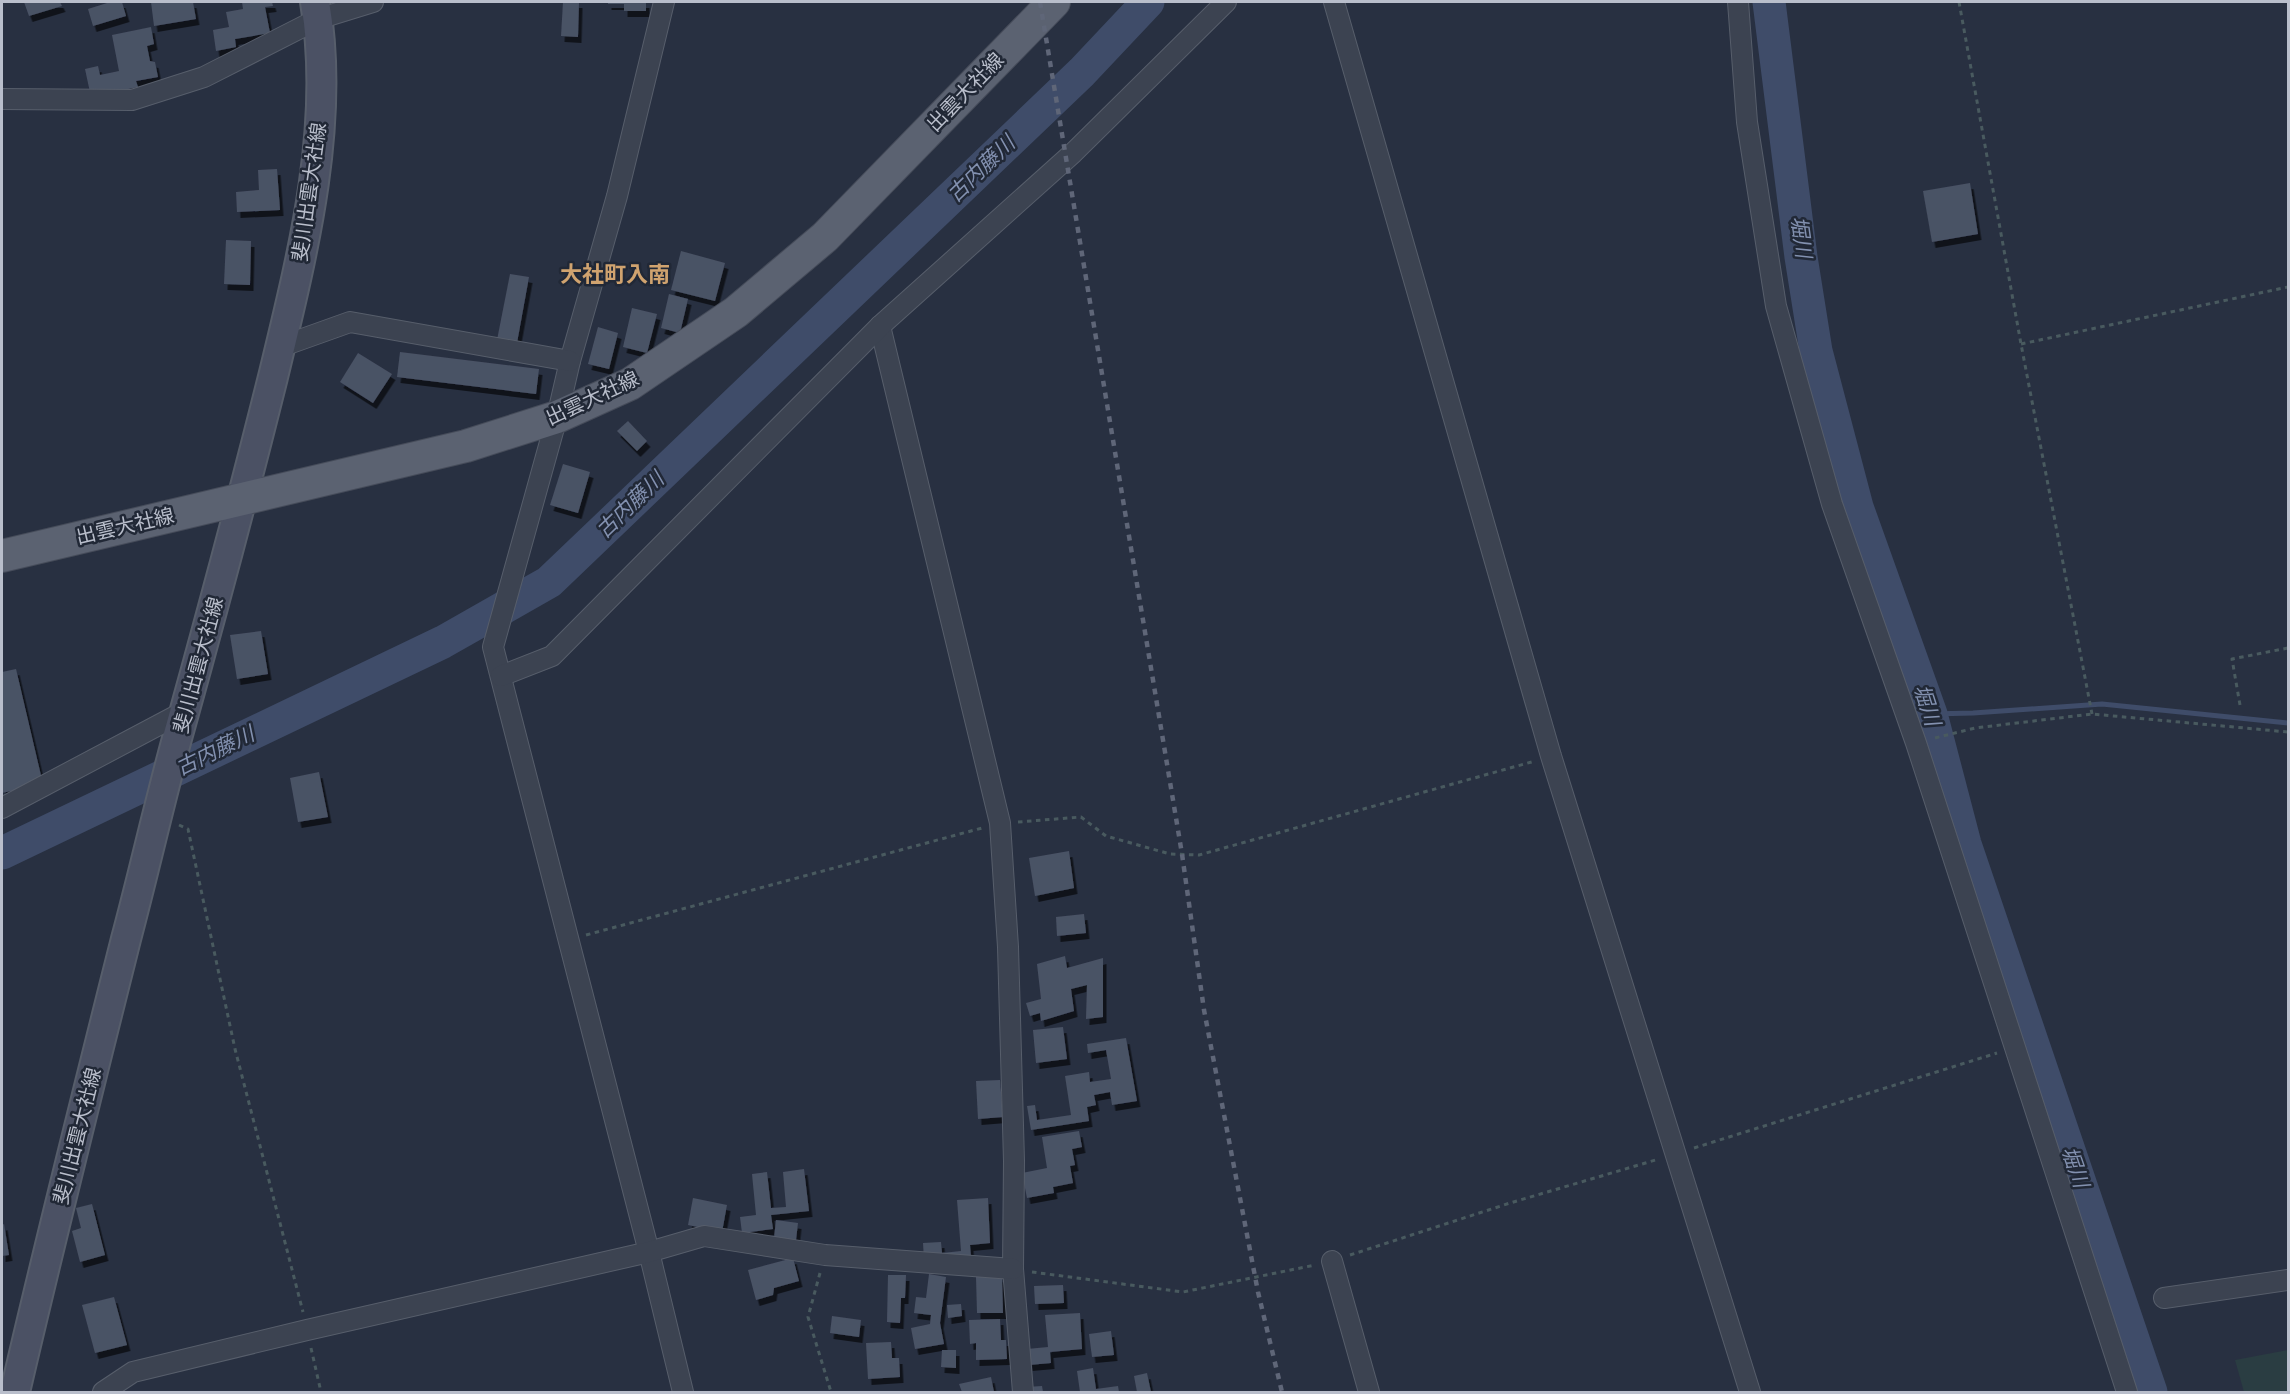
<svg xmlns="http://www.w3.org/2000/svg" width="2290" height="1394" viewBox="0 0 2290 1394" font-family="'Sofia Sans Condensed','Noto Sans JP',sans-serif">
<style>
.green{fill:#2a3d42}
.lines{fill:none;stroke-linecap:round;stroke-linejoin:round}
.stream{stroke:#3f4c69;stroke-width:5}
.river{stroke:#3f4c69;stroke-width:33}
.building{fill:#4a5265;filter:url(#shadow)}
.street-casing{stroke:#575e6b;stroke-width:22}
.secondary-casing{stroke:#575e6b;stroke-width:32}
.primary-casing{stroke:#464c5a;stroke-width:34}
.path{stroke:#495a5f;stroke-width:3;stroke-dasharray:4.5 4.5;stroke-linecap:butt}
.street{stroke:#3c4351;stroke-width:20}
.secondary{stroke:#4b5164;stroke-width:28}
.primary{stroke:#5b6271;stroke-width:32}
.rail{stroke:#5f6678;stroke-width:4.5;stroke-dasharray:6 6;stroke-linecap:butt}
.labels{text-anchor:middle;stroke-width:5;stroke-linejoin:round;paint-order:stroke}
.street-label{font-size:20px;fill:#b9becb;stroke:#212836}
.water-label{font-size:21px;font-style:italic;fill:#8391b0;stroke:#212836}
.quarter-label{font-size:22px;font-weight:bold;fill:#d0a36f;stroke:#212836}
</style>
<defs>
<filter id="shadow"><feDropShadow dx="3.5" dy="6" stdDeviation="0" flood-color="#0009"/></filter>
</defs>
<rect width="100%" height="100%" fill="#283041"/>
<!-- green -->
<polygon class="green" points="2288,1350 2288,1392 2244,1392 2235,1360"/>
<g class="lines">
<!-- stream -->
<polyline class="stream" points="1931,714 1973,713 2102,704 2288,723"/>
<!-- river -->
<g class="river">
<polyline points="1769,2 1801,257 1816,351 1857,507 1931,714 1965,844 2151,1392"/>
<polyline points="2,853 443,642 549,582 1082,72 1148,2"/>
</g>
</g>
<!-- building -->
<g class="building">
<polygon points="24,2 60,2 62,6 29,16"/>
<polygon points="107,2 122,2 126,16 93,26 88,9 107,3"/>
<polygon points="151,2 193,2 196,19 154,26"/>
<polygon points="242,2 272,2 273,6 265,7 270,33 235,39 236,47 216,51 213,30 229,27 226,12 243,9"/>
<polygon points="563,2 579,2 578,37 561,36"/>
<polygon points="608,2 646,2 646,11 624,11 624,4 608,4"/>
<polygon points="151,27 154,44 147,46 150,61 155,62 158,77 136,81 138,87 91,97 85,69 98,66 100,75 119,71 112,35"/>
<polygon points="277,169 280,210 237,212 236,192 259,190 258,170"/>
<polygon points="1970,183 1978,234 1932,242 1923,191"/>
<polygon points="226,240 251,241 250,285 224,284"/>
<polygon points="681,251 725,263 715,301 671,290"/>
<polygon points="510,274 529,277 517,343 497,340"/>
<polygon points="669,294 688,299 680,333 661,328"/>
<polygon points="632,308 657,314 647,353 623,347"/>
<polygon points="598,327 618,333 609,369 588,364"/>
<polygon points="400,352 539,369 536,394 397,377"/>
<polygon points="358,353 392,374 373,403 340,382"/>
<polygon points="628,421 647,441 637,451 617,431"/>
<polygon points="563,464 590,472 578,513 550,505"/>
<polygon points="261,631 268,674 237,679 230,635"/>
<polygon points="16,669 43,784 2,793 2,672"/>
<polygon points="319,772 328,817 298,822 290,778"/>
<polygon points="1069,851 1074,888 1035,896 1029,858"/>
<polygon points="1084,914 1086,933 1057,936 1056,917"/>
<polygon points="1065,956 1067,968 1103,958 1103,1017 1086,1019 1087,985 1071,989 1074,1011 1041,1021 1040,1013 1030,1016 1026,1003 1041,999 1037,964"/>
<polygon points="1063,1027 1067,1059 1036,1063 1033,1030"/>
<polygon points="1126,1038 1137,1101 1112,1105 1110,1092 1094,1095 1096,1105 1087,1107 1089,1121 1031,1130 1027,1106 1035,1105 1037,1120 1071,1115 1065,1076 1089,1072 1090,1082 1111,1079 1106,1050 1088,1053 1087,1044"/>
<polygon points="1000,1080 1003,1117 978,1119 976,1081"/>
<polygon points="1079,1131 1082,1147 1072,1149 1075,1165 1070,1166 1073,1183 1053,1187 1054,1193 1027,1198 1022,1173 1047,1168 1042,1137"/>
<polygon points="804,1169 809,1211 771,1215 773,1229 742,1233 740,1217 756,1215 752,1174 767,1172 771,1208 786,1207 783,1172"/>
<polygon points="693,1198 727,1205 722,1232 688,1225"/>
<polygon points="988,1198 990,1243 970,1245 971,1257 924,1260 923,1243 941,1242 942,1253 961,1251 957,1200"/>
<polygon points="92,1204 105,1255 80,1262 72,1231 81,1228 76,1208"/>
<polygon points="776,1220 798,1223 796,1240 774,1238"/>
<polygon points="4,1224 9,1255 2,1256 2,1225"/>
<polygon points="793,1258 799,1281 774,1288 773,1295 756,1300 748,1270"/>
<polygon points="929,1274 946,1277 940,1323 944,1344 915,1349 911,1328 930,1324 931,1315 914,1313 916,1297 926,1298"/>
<polygon points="888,1275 906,1275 905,1298 901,1298 900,1323 887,1322"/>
<polygon points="1002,1276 1003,1313 977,1313 976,1277"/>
<polygon points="1063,1285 1064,1303 1035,1304 1034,1286"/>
<polygon points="114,1297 127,1345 95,1353 82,1305"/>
<polygon points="961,1304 962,1316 948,1318 947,1305"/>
<polygon points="1080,1313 1082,1349 1050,1352 1051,1363 1029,1365 1027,1349 1048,1347 1045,1315"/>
<polygon points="832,1316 861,1320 859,1337 830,1333"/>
<polygon points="1000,1319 1001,1340 1006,1340 1007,1359 976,1360 976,1343 970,1344 969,1320"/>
<polygon points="1111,1331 1114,1355 1092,1357 1089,1334"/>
<polygon points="891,1342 892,1358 899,1358 900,1377 868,1379 866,1343"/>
<polygon points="942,1350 956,1350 956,1368 941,1367"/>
<polygon points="1093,1368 1096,1389 1118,1386 1119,1392 1080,1392 1077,1371"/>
<polygon points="1147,1373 1151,1392 1137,1392 1134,1376"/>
<polygon points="991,1377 994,1392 962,1392 959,1384"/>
<polygon points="1042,1386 1043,1392 1027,1392 1027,1387"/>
</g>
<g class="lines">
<defs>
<g id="street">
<polyline points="664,2 617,196 570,361 557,417 493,647 649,1252 683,1392"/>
<polyline points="1334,2 1551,756 1750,1392"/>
<polyline points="1738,2 1747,122 1776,306 1832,504 1916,743 2127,1392"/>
<polyline points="2,99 132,100 204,77 318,19 373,2"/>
<polyline points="880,326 1000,823 1008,947 1014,1161 1013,1269 1023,1392"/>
<polyline points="280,347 350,322 570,361"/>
<polyline points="501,676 552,656 880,326 1073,153 1226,2"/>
<polyline points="2,808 185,711"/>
<polyline points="1332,1261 1369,1392"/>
<polyline points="2164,1298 2288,1280"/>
<polyline points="103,1392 133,1372 307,1330 649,1252 704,1236 825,1255 1013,1269"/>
</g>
<path id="secondary" d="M15 1392C50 1241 88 1090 126 939 145 868 161 795 181 724 213 609 244 493 273 377 302 257 336 125 315 2"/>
<polyline id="primary" points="2,556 466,446 557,417 630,384 736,312 825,237 1054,2"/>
</defs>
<!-- street casing -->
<use href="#street" class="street-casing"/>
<!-- secondary casing -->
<use href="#secondary" class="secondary-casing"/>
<!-- primary casing -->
<use href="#primary" class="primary-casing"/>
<!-- path -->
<g class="path">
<polyline points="1959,2 2021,344 2092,714"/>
<polyline points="2021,344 2288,287"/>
<polyline points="2240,705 2232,659 2288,648"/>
<polyline points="1935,738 1975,728 2092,714 2288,732"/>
<polyline points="1018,822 1081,817 1106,836 1170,854 1199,855 1535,761"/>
<polyline points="179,825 188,829 235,1049 303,1312"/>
<polyline points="586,935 982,828"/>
<polyline points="1694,1148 1997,1053"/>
<polyline points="1350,1255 1510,1203 1659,1159"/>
<polyline points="1032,1272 1183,1292 1315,1265"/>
<polyline points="820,1273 808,1317 831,1392"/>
<polyline points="311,1348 321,1392"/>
</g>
<!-- street -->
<use href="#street" class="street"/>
<!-- secondary -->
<use href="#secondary" class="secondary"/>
<!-- primary -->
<use href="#primary" class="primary"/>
<!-- rail -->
<polyline class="rail" points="1040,2 1182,854 1204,1010 1258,1292 1282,1392"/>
</g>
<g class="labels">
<!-- street labels -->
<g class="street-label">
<text transform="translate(965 92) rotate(-46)" y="7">出雲大社線</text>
<text transform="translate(309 192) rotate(-82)" y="7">斐川出雲大社線</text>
<text transform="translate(592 398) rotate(-25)" y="7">出雲大社線</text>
<text transform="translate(125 526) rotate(-13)" y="7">出雲大社線</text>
<text transform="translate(198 665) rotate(-75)" y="7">斐川出雲大社線</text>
<text transform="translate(77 1136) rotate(-76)" y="7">斐川出雲大社線</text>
</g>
<!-- water labels -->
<g class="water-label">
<text transform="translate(981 169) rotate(-44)" y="7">古内藤川</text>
<text transform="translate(1801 237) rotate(82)" y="7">堀川</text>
<text transform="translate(630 505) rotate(-44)" y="7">古内藤川</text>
<text transform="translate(1927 705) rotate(72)" y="7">堀川</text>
<text transform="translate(215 751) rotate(-26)" y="7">古内藤川</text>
<text transform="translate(2075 1167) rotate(71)" y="7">堀川</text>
</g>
<!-- quarter labels -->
<g class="quarter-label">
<text x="615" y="282">大社町入南</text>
</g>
</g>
<!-- border -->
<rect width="2290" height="1394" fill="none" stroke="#b9becb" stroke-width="6"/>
</svg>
